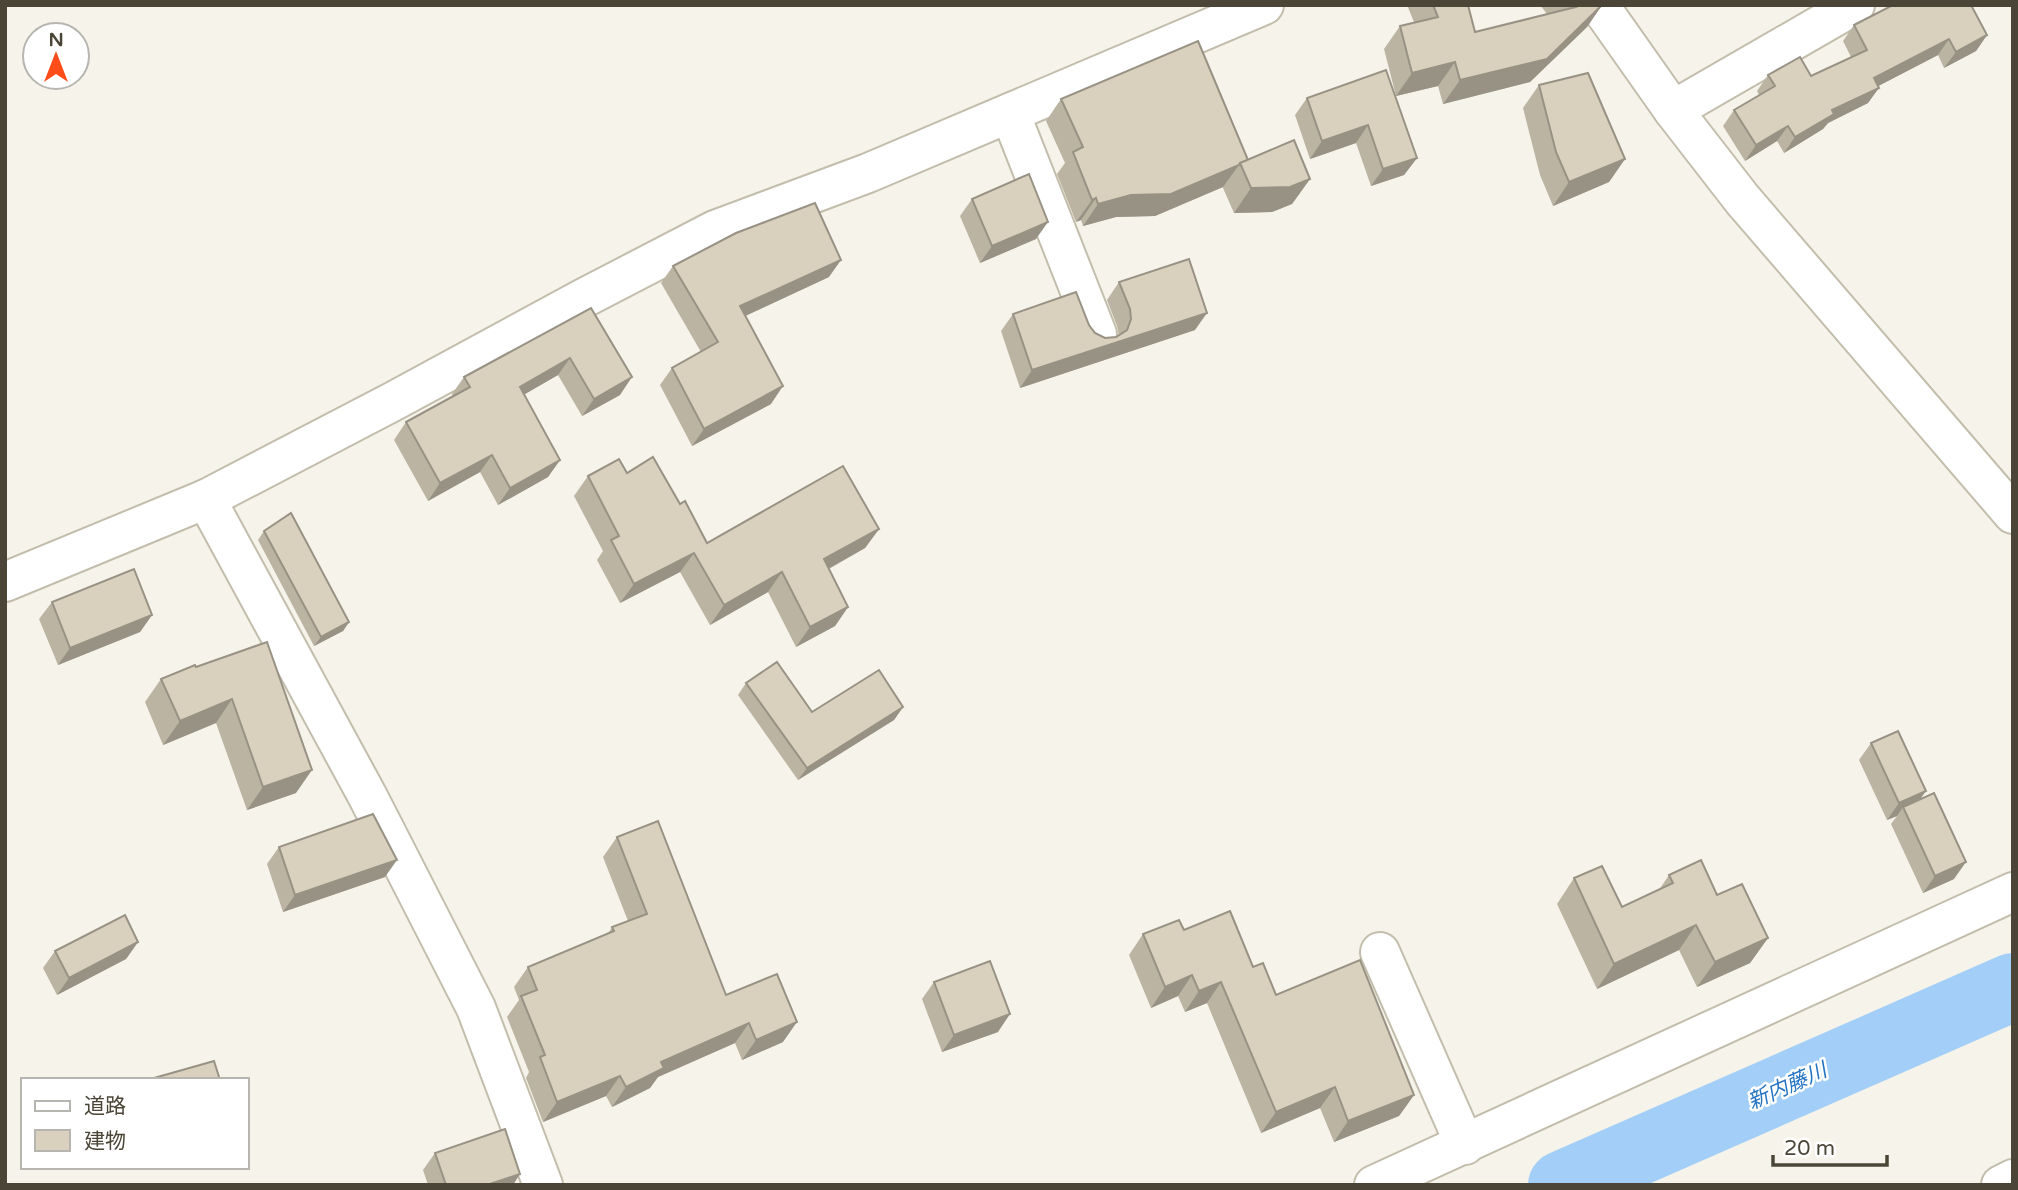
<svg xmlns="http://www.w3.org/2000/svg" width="2018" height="1190" viewBox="0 0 2018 1190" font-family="'Varela Round','Noto Sans JP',sans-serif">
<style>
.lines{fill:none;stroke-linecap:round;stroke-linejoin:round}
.river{stroke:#a2cef7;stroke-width:68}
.minor-casing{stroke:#c3bdac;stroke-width:42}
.minor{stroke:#fff;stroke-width:38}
.wall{fill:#bbb4a3}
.shaded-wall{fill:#989285}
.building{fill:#d9d1be;stroke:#989285;stroke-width:2}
.labels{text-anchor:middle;stroke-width:5;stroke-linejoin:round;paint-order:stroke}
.water-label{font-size:21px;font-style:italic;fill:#2574c3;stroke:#fff}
</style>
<rect width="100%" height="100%" fill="#f6f4ea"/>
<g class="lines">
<!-- river -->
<polyline class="river" points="1562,1185 2013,987"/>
<defs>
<g id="minor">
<polyline points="1599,5 1673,110 1742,199 2013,514"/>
<polyline points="1673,110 1855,5"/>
<polyline points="1010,113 1097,334"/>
<polyline points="206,499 368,797 476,1008 543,1185"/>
<polyline points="5,582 206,499 392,402 584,298 715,230 868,173 1264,5"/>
<polyline points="1380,952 1465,1145"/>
<polyline points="1374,1185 2013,892"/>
<polyline points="2001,1185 2013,1179"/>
</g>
</defs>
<!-- minor casing -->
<use href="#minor" class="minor-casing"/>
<!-- minor -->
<use href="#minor" class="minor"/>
</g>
<!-- wall -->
<g class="wall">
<polygon points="1407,5 1468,5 1475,32 1547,14 1540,5 1602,5 1587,27 1530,82 1443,104 1438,86 1396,96 1384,49 1400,26 1414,22"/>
<polygon points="1854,25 1987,35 1976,51 1944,68 1938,55 1878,86 1868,103 1828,123 1823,129 1784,153 1777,141 1745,161 1723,126 1734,110 1759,95 1757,91 1768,75 1811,76 1851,57 1843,41"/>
<polygon points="1386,70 1417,158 1404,175 1371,186 1356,143 1310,159 1295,115 1307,98"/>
<polygon points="1539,85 1625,159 1609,182 1553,206 1540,175 1523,108"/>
<polygon points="1061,99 1248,160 1310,179 1292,204 1272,212 1234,213 1223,188 1223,187 1155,216 1116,217 1083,226 1081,220 1076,222 1057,174 1065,163 1046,121"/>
<polygon points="972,199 1036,239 980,263 960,216"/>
<polygon points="673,266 829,277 745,316 771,404 692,446 660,385 672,368 701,352 661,283"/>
<polygon points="1119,282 1195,330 1020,388 1001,331 1013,314 1095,333 1105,338 1116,337 1119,336 1117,326 1107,300"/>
<polygon points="591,308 620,395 582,416 558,375 524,394 560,460 548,477 498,505 480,472 428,501 394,440 406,422 453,396 452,394 464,377"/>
<polygon points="627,473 680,504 707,543 879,529 865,548 829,569 848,607 835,626 796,647 768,592 710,625 680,572 620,603 597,560 603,551 574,496 588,476"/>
<polygon points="264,531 349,622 343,631 314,646 258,540"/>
<polygon points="52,602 152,615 140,632 58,665 39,619"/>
<polygon points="267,642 296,793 247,810 216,723 163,745 145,702 161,679"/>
<polygon points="746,683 812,712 903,707 894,720 798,780 738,695"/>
<polygon points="1871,743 1920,799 1954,879 1923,893 1891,824 1897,816 1887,820 1859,760"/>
<polygon points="617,837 726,995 783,1042 742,1060 735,1043 658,1077 650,1088 612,1107 606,1096 543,1122 526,1078 529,1072 507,1017 519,1000 514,987 528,967 608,934 612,927 628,921 603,857"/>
<polygon points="279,847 385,877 283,912 267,864"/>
<polygon points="1669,875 1717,895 1768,938 1750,963 1697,987 1679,950 1597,989 1557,904 1574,878 1622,907 1659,890"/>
<polygon points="1184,930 1253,967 1276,995 1414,1095 1399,1116 1334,1142 1320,1108 1261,1133 1207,1003 1185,1012 1178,996 1151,1008 1129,955 1143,934"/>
<polygon points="138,942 126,959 57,995 43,968 55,951"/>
<polygon points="934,982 998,1032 942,1052 922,999"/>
<polygon points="435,1153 513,1185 428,1185 423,1170"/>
</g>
<!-- shaded-wall -->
<g class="shaded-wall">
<polygon points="1602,5 1587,27 1530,82 1443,104 1460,80"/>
<polygon points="1987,35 1976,51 1944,68 1956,52"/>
<polygon points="1949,39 1938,55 1863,94 1874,78"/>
<polygon points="1455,62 1438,86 1396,96 1412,73"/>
<polygon points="1879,88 1868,103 1828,123 1823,129 1784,153 1795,137 1832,110"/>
<polygon points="1368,125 1356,143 1310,159 1322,141"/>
<polygon points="1788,126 1777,141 1745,161 1756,145"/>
<polygon points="1417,158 1404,175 1371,186 1383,169"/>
<polygon points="1625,159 1609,182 1553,206 1569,182"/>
<polygon points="1239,165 1223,187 1155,216 1116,217 1083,226 1098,204"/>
<polygon points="1310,179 1292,204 1272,212 1234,213 1251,188"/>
<polygon points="1096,198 1081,220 1076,222 1092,200"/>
<polygon points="1048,222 1036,239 980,263 992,246"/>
<polygon points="841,260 829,277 728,324 740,306"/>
<polygon points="1207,313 1195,330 1020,388 1032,370"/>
<polygon points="570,358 558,375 508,404 520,387"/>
<polygon points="632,377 620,395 582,416 594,399"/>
<polygon points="783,386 771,404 692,446 704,429"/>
<polygon points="492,455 480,472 428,501 440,483"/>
<polygon points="560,460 548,477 498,505 510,488"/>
<polygon points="879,529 865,548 810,579 824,559"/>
<polygon points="694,553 680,572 620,603 634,584"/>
<polygon points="782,572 768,592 710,625 724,605"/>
<polygon points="848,607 835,626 796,647 810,627"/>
<polygon points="152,615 140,632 58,665 70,648"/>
<polygon points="349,622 343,631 314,646 321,637"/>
<polygon points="232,699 216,723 163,745 180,721"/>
<polygon points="903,707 894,720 798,780 807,768"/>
<polygon points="312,770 296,793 247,810 263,787"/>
<polygon points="1926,791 1914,808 1903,807 1897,816 1887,820 1899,803"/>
<polygon points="397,860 385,877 283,912 295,895"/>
<polygon points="1966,862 1954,879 1923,893 1935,876"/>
<polygon points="1696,925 1679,950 1597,989 1614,964"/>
<polygon points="1768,938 1750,963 1697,987 1715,962"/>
<polygon points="138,942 126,959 57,995 69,978"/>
<polygon points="1192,975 1178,996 1151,1008 1165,987"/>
<polygon points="1221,982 1207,1003 1185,1012 1199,991"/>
<polygon points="1010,1014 998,1032 942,1052 954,1035"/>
<polygon points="797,1022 783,1042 742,1060 756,1040"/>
<polygon points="749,1023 735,1043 658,1077 650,1088 612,1107 626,1087 661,1062"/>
<polygon points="620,1076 606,1096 543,1122 557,1102"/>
<polygon points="1335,1087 1320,1108 1261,1133 1276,1112"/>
<polygon points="1414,1095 1399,1116 1334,1142 1348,1121"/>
<polygon points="520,1174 513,1185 487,1185"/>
</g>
<!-- building -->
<g class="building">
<polygon points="1433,5 1468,5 1475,32 1576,7 1574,5 1602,5 1547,59 1460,80 1455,62 1412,73 1400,26 1438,17"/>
<polygon points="1893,5 1971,5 1987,35 1956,52 1949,39 1874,78 1879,88 1832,110 1834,114 1795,137 1788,126 1756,145 1734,110 1775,86 1768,75 1800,57 1811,76 1867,50 1854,25"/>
<polygon points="1198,41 1248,160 1240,163 1239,165 1171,194 1131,195 1098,204 1096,198 1092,200 1073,152 1083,147 1061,99"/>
<polygon points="1386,70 1417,158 1383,169 1368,125 1322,141 1307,98"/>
<polygon points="1588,73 1625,159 1569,182 1556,152 1539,85"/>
<polygon points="1294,140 1310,179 1290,187 1251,188 1240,163"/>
<polygon points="1029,174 1048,222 992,246 972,199"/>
<polygon points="815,203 841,260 740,306 783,386 704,429 672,368 718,342 673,266 736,233"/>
<polygon points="1189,259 1207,313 1032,370 1013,314 1076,292 1089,325 1095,333 1105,338 1116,337 1127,330 1131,319 1130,309 1119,282"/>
<polygon points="591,308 632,377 594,399 570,358 520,387 560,460 510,488 492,455 440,483 406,422 470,387 464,377"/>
<polygon points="653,457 680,504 685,501 707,543 843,466 879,529 824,559 848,607 810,627 782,572 724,605 694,553 634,584 611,540 619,536 588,476 619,459 627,473"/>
<polygon points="291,513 349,622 321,637 264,531"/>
<polygon points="134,569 152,615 70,648 52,602"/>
<polygon points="267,642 312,770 263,787 232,699 180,721 161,679 195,665 196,667"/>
<polygon points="777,662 812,712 879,670 903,707 807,768 746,683"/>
<polygon points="1898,731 1926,791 1899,803 1871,743"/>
<polygon points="1934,793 1966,862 1935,876 1903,807"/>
<polygon points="373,814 397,860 295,895 279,847"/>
<polygon points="658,821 726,995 777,974 797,1022 756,1040 749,1023 661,1062 664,1068 626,1087 620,1076 557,1102 540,1057 545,1055 521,996 537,990 528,967 614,931 612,927 647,914 617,837"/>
<polygon points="1701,860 1717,895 1742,884 1768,938 1715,962 1696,925 1614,964 1574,878 1602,866 1622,907 1673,883 1669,875"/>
<polygon points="1230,911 1253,967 1263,963 1276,995 1360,960 1414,1095 1348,1121 1335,1087 1276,1112 1221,982 1199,991 1192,975 1165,987 1143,934 1179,920 1184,930"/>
<polygon points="125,915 138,942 69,978 55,951"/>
<polygon points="990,961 1010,1014 954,1035 934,982"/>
<polygon points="214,1061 220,1080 147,1080"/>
<polygon points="505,1129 520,1174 487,1185 446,1185 435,1153"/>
</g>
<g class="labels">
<!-- water labels -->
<g class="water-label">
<text transform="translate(1787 1086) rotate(-24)" y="7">新内藤川</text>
</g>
</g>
<!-- border -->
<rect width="2018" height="1190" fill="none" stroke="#4b4537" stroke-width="14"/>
<!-- legend -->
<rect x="21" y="1078" width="228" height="91" fill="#ffffff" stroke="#b7b5af" stroke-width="2"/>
<rect x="35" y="1101" width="35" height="10" fill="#ffffff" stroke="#b7b5af" stroke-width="2"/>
<text x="84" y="1113" font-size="21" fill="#4b4537">道路</text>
<rect x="35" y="1130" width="35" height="21" fill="#d9d1be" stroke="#b7b5af" stroke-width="2"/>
<text x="84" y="1148" font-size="21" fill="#4b4537">建物</text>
<!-- north arrow -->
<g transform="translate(56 56)"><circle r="33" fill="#ffffff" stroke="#b7b5af" stroke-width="2"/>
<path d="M0-5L12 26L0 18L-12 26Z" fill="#ff4d19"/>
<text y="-10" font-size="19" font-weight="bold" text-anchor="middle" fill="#4b4537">N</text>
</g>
<!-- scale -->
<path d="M1773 1155v10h114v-10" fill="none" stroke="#4b4537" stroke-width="3.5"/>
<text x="1784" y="1155" font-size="21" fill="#4b4537" stroke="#ffffff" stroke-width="5" paint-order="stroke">20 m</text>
</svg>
